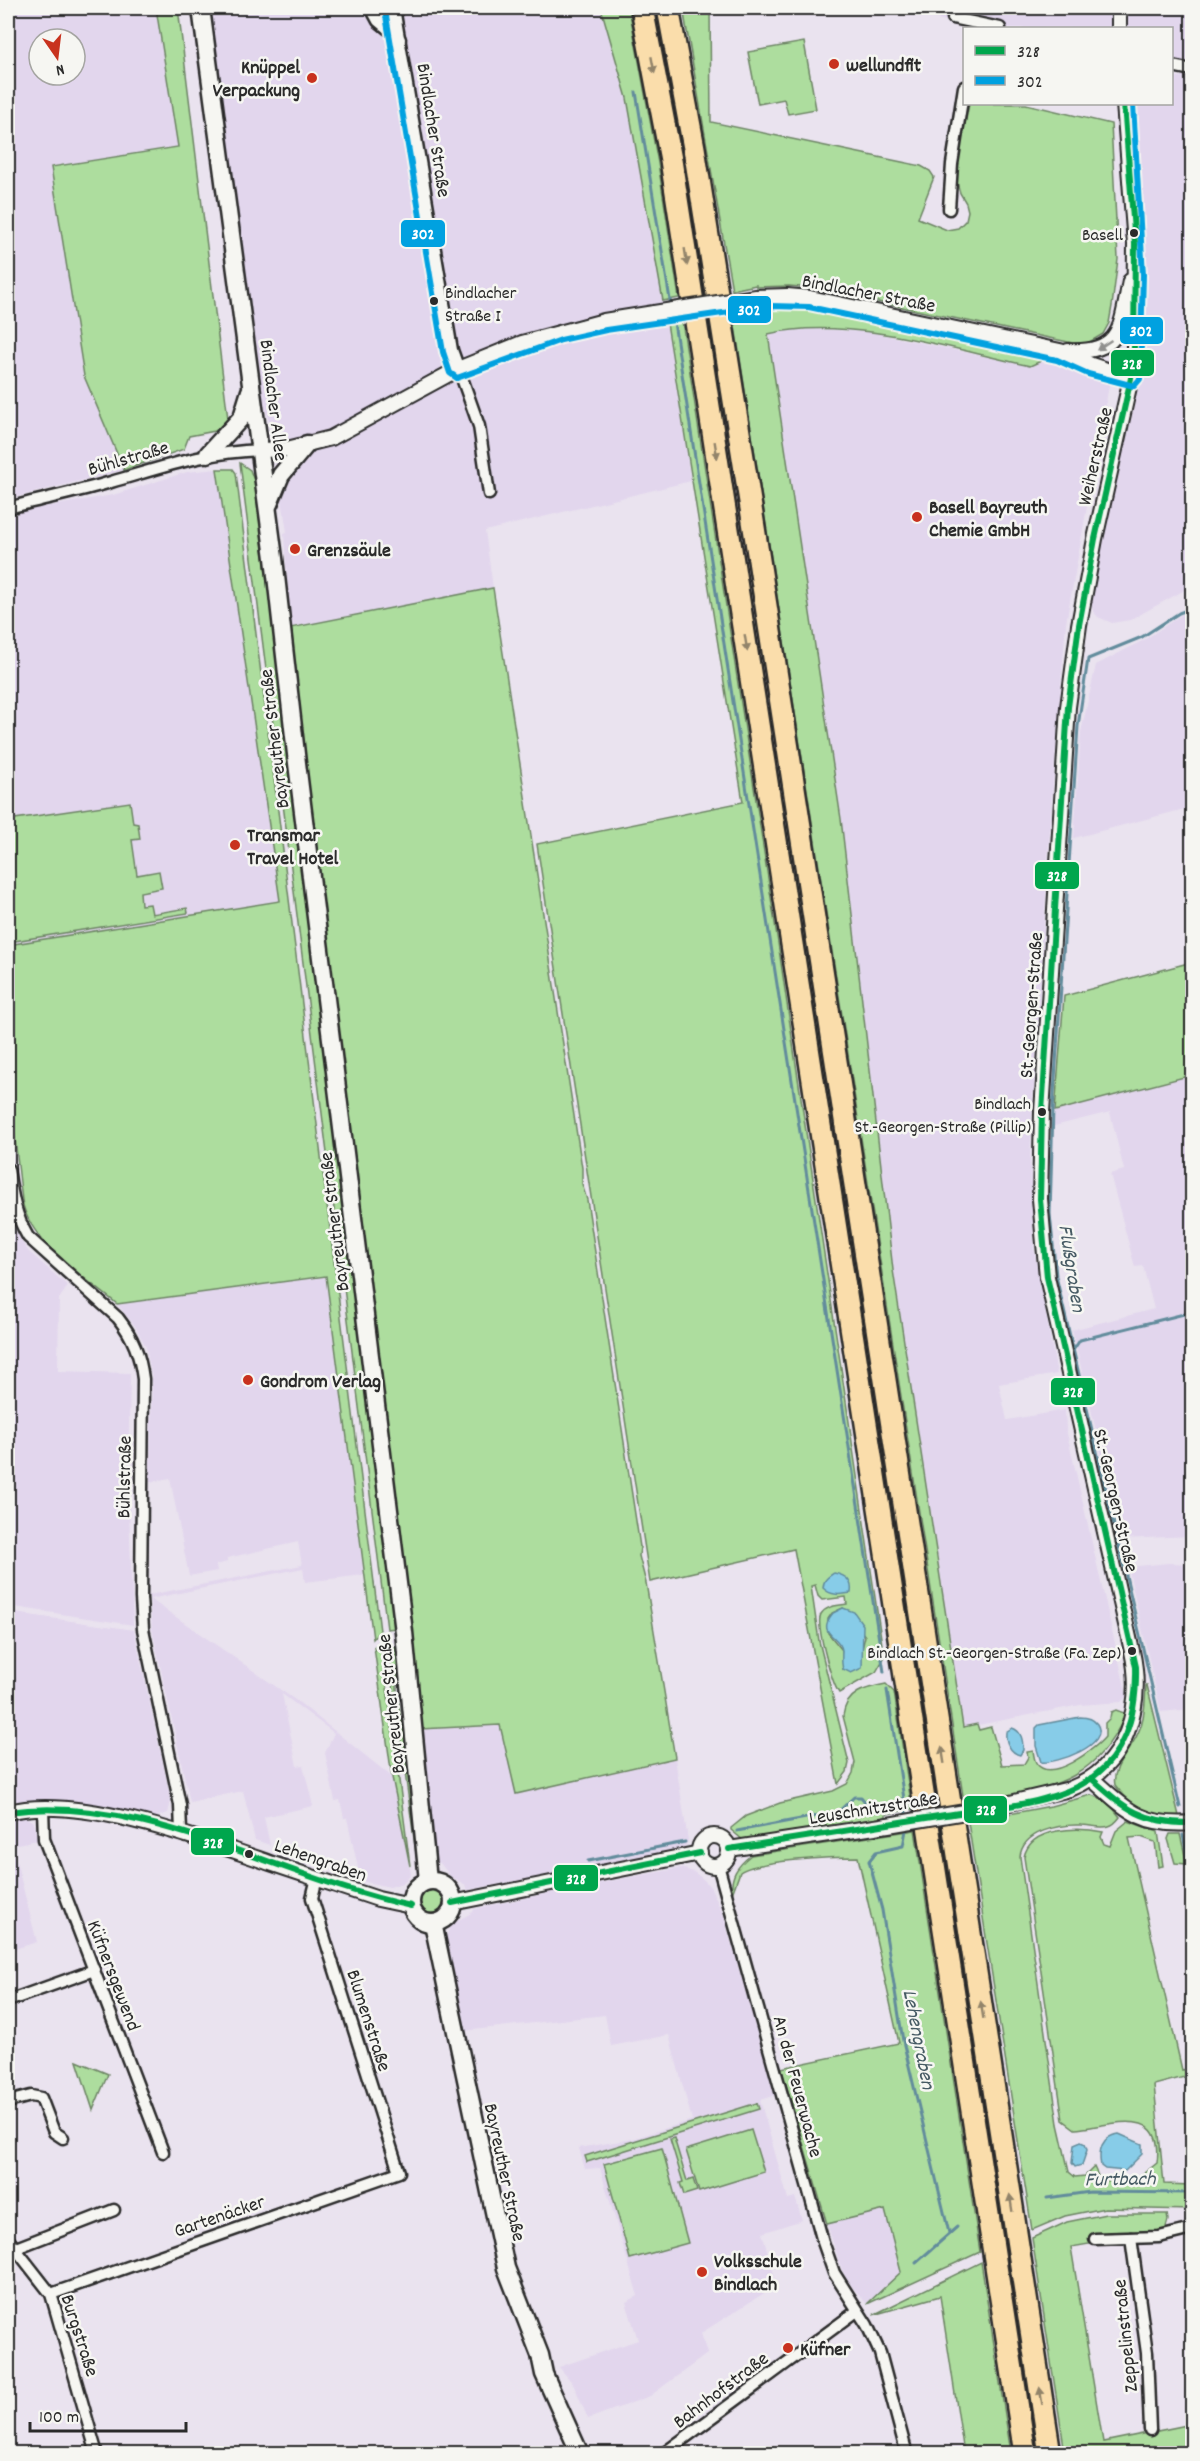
<svg xmlns="http://www.w3.org/2000/svg" width="1200" height="2461" viewBox="0 0 1200 2461" font-family="Dekko,sans-serif">
<style>
.built{fill:#e2d6ed;fill-rule:evenodd}
.green{fill:#addd9e;stroke:#6c8464;stroke-width:1.5;fill-rule:evenodd}
.water{fill:#87cce8;stroke:#628c9c;stroke-width:1.5}
.lines{fill:none;stroke-linecap:round;stroke-linejoin:round}
.stream{stroke:#628c9c;stroke-width:3}
.minor-casing{stroke:#2b2b2b;stroke-width:15}
.tertiary-casing{stroke:#2b2b2b;stroke-width:18}
.secondary-casing{stroke:#2b2b2b;stroke-width:21}
.motorway-casing{stroke:#2b2b2b;stroke-width:26}
.minor{stroke:#f6f6f2;stroke-width:10}
.tertiary{stroke:#f6f6f2;stroke-width:14}
.secondary{stroke:#f6f6f2;stroke-width:16}
.motorway{stroke:#faddab;stroke-width:21}
.tertiary-bridge-casing{stroke:#2b2b2b;stroke-width:18;stroke-linecap:butt}
.tertiary-bridge{stroke:#f6f6f2;stroke-width:14}
.bus-1-casing{stroke:#f6f6f2;stroke-width:10}
.bus-2-casing{stroke:#f6f6f2;stroke-width:10}
.bus-1{stroke:#00a64d;stroke-width:6}
.bus-2{stroke:#00a1e0;stroke-width:6}
.oneway{fill:#92846b}
.oneway2{fill:#90908e}
.poi-dot{fill:#c8321e;stroke:#f6f6f2;stroke-width:2}
.bus-dot{fill:#2b2b2b;stroke:#f6f6f2;stroke-width:2}
.labels{text-anchor:middle;stroke-width:5;stroke-linejoin:round;paint-order:stroke}
.bus-label{font-size:18px;fill:#2b2b2b;stroke:#f6f6f2;text-anchor:end}
.poi-label{font-size:20px;font-weight:bold;fill:#2b2b2b;stroke:#f6f6f2;text-anchor:start}
.street-label{font-size:20px;fill:#2b2b2b;stroke:#f6f6f2}
.water-label{font-size:21px;font-style:italic;fill:#475b64;stroke:#f6f6f2}
.line-badge{stroke:#f6f6f2;stroke-width:2}
.badge-label{font-size:16px;text-anchor:middle;font-weight:bold;fill:#fff}
</style>
<rect width="100%" height="100%" fill="#eae3ef"/>
<filter id="ink" filterUnits="userSpaceOnUse"><feTurbulence type="fractalNoise" baseFrequency=".0167" numOctaves="2"/><feDisplacementMap in="SourceGraphic" scale="12" xChannelSelector="R" yChannelSelector="G"/><feConvolveMatrix kernelMatrix="1 2 1 2 8 2 1 2 1" color-interpolation-filters="sRGB"/></filter>
<g filter="url(#ink)">
<!-- built -->
<g class="built">
<path d="M8 8H156L178 147 51 167 84 376 124 470 8 499ZM39 39H75V75H39Z"/>
<polygon points="211,8 601,8 627,98 667,323 691,481 485,531 493,588 290,628 284,533 287,532 282,500 283,491 288,475 284,427 270,424 264,405"/>
<polygon points="888,8 1192,8 1192,66 1172,63 1172,28 978,28"/>
<polygon points="1182,75 1192,77 1192,586 1130,620 1112,623 1098,617 1093,611 1090,598 1100,541 1134,408 1142,347 1142,276 1133,104 1172,104 1172,76 1181,77"/>
<polygon points="802,328 870,332 1030,366 1041,361 1062,360 1102,374 1110,380 1066,623 1052,797 1032,1116 1030,1162 1034,1249 1057,1374 999,1384 1007,1420 1065,1410 1066,1429 1127,1696 1121,1702 1080,1705 963,1728 893,1270 841,819 767,333"/>
<polygon points="217,469 280,901 8,945 8,516 33,509 113,495 187,472"/>
<polygon points="1192,610 1192,807 1074,838 1081,732 1096,665 1144,640 1181,615"/>
<polygon points="1192,1075 1192,1536 1122,1539 1072,1330 1154,1309 1143,1266 1135,1267 1110,1174 1124,1170 1110,1112 1054,1126 1055,1111"/>
<polygon points="8,1213 20,1240 29,1252 68,1286 59,1299 58,1371 130,1373 128,1480 133,1625 8,1606"/>
<polygon points="326,1276 364,1575 305,1582 303,1568 150,1599 301,1704 392,1777 411,1874 405,1882 390,1887 361,1881 347,1818 344,1818 340,1800 335,1801 325,1753 334,1733 282,1694 297,1766 303,1765 313,1806 264,1817 270,1845 255,1840 243,1791 190,1802 152,1629 149,1595 302,1565 298,1542 227,1558 227,1562 216,1565 217,1571 189,1576 170,1478 150,1482 152,1379 146,1347 135,1326 117,1304"/>
<polygon points="1169,1563 1192,1564 1192,1709 1161,1712 1128,1567"/>
<polygon points="8,1612 134,1630 171,1801 168,1813 154,1818 88,1805 41,1800 8,1804"/>
<polygon points="500,1725 516,1794 675,1758 688,1840 686,1845 681,1849 468,1890 466,1885 451,1877 440,1863 435,1863 420,1729"/>
<polygon points="20,1817 27,1818 33,1822 38,1840 12,1845 37,1942 8,1951 8,1819"/>
<polygon points="680,1868 694,1872 703,1879 711,1888 723,1914 775,2095 760,2100 788,2199 795,2197 802,2220 762,2233 777,2285 701,2333 707,2354 650,2396 588,2419 574,2385 559,2367 638,2340 626,2302 638,2296 600,2168 585,2169 579,2148 632,2139 692,2120 669,2035 611,2046 605,2015 464,2031 446,1940 447,1934 452,1924 473,1912 474,1909 577,1887"/>
<polygon points="885,2210 901,2272 867,2304 850,2284 842,2270 827,2224"/>
</g>
<!-- green -->
<g class="green">
<polygon points="156,8 178,8 228,419 215,431 189,436 184,449 124,470 84,376 51,167 178,147"/>
<polygon points="601,8 629,8 658,163 679,298 663,301 627,98"/>
<polygon points="683,8 710,8 711,122 921,166 930,171 934,177 918,218 947,230 958,228 966,220 968,211 966,203 960,193 955,175 969,104 1026,104 1111,124 1118,259 1112,306 1109,323 1103,334 1088,343 1073,343 811,288 789,286 756,287 756,285 732,290"/>
<polygon points="804,42 816,109 788,114 784,99 758,104 748,52"/>
<path d="M786 303 810 304 1005 345 1062 360 1041 361 1030 366C951 349 847 315 768 334L841 819 893 1270 963 1727 977 1724 979 1730 991 1727 1002 1765 1024 1764 1028 1757 1027 1752 1033 1751C1034 1755 1034 1761 1037 1764 1051 1783 1095 1749 1105 1737V1723L1110 1718 1111 1712 1116 1710 1124 1713 1125 1716C1095 1780 1056 1786 993 1800V1798L964 1802 733 313 763 307V304Z"/>
<path d="M682 321 778 943 884 1658 876 1672 839 1693C832 1683 815 1624 821 1614 827 1605 838 1606 847 1604L846 1597 822 1600 818 1596 815 1585 811 1586 819 1641 849 1763 847 1772 838 1784 794 1549 650 1582 537 844 743 802 667 323ZM843 1608 865 1636 861 1654 843 1669 842 1650 828 1633V1619L832 1613Z"/>
<polygon points="240,463 250,470 255,483 397,1628 387,1629"/>
<path d="M217 469H233L236 473 380 1631 373 1639 326 1276 117 1304C85 1277 29 1243 22 1200L8 1078V945L280 901Z"/>
<polygon points="493,588 582,1168 582,1184 587,1200 640,1547 639,1556 646,1583 675,1758 516,1794 500,1725 420,1729 292,666 290,628"/>
<polygon points="130,802 133,823 138,824 140,839 132,840 137,875 159,871 162,888 140,892 141,905 150,904 152,914 187,908 188,913 8,942 8,820"/>
<polygon points="1192,962 1192,1075 1055,1111 1064,996"/>
<polygon points="398,1646 397,1689 401,1721 410,1752 417,1861 389,1655 392,1647"/>
<polygon points="374,1647 382,1648 410,1866 392,1777"/>
<path d="M886 1684 894 1692 912 1809 886 1814V1817L743 1840 731 1830V1828L746 1816 780 1803 833 1791 847 1784 853 1773 855 1762 843 1716C846 1692 865 1688 886 1684Z"/>
<path d="M1146 1685H1147L1179 1816C1153 1820 1129 1804 1115 1785 1111 1767 1132 1749 1138 1733 1145 1718 1145 1702 1146 1685Z"/>
<path d="M1091 1795C1102 1797 1114 1808 1120 1817 1117 1821 1114 1825 1109 1826 1102 1829 1089 1825 1081 1825 1060 1824 1022 1831 1020 1857L1058 2124 1069 2172 1075 2177 1085 2176 1094 2167 1099 2178C1122 2187 1140 2178 1157 2163 1165 2103 1110 2126 1075 2129L1063 2120 1024 1857C1030 1826 1080 1827 1103 1832L1101 1837 1104 1844 1110 1846 1116 1831 1128 1821 1158 1832 1163 1866 1158 1867 1155 1842 1141 1837 1129 1838 1182 2070 1192 2068V2075L1154 2085 1164 2184 1192 2185V2210L1105 2208 1065 2216 1032 2230 968 1822 1051 1806Z"/>
<path d="M915 1830 980 2252 867 2304 901 2272 885 2210 827 2224 781 2068 899 2043 858 1857C834 1857 758 1860 740 1872L732 1894C730 1876 737 1866 751 1855Z"/>
<polygon points="1170,1834 1180,1834 1187,1864 1175,1863 1168,1839"/>
<circle cx="431" cy="1901" r="13"/>
<polygon points="77,2061 108,2074 93,2110"/>
<polygon points="757,2103 759,2109 587,2162 585,2156"/>
<polygon points="751,2130 764,2172 699,2192 686,2150"/>
<polygon points="674,2138 687,2181 693,2179 697,2191 684,2195 680,2183 683,2182 670,2139"/>
<polygon points="662,2148 688,2243 630,2259 604,2164"/>
<polygon points="1106,2214 1167,2214 1168,2220 1165,2231 1071,2247 1103,2442 1192,2424 1192,2453 1065,2453 1032,2238 1067,2222"/>
<polygon points="981,2262 1011,2453 964,2453 940,2296 873,2315"/>
</g>
<!-- water -->
<g class="water">
<path d="M834 1573C845 1575 853 1581 851 1593 840 1595 831 1596 823 1588 823 1580 828 1577 834 1573Z"/>
<path d="M843 1608 854 1612 863 1625 862 1668 851 1673 843 1669C841 1663 842 1656 842 1650 840 1635 815 1635 833 1613Z"/>
<path d="M1080 1717C1087 1717 1093 1718 1097 1724 1111 1745 1056 1764 1041 1762L1036 1746V1728L1039 1725Z"/>
<path d="M1012 1728C1022 1731 1023 1741 1023 1750L1020 1755C1010 1753 1005 1741 1006 1732Z"/>
<path d="M1119 2134 1142 2144V2154L1125 2171 1105 2169 1101 2166C1098 2151 1101 2136 1119 2134Z"/>
<polygon points="1081,2142 1085,2144 1087,2150 1082,2165 1075,2167 1072,2163 1074,2145"/>
</g>
<g class="lines">
<!-- stream -->
<g class="stream">
<polyline points="636,92 671,306"/>
<polyline points="673,316 884,1672"/>
<polyline points="1074,1349 1080,1340 1192,1312"/>
<polyline points="887,1690 907,1818"/>
<polyline points="1180,1807 1056,1276 1050,1214 1053,1109 1078,726 1088,659 1142,637 1179,613 1192,608"/>
<polyline points="907,1825 903,1846 876,1852 869,1861 882,1910 903,2041 949,2233"/>
<polyline points="737,1831 838,1812 854,1797 861,1797 866,1803"/>
<polyline points="1183,1835 1192,1878"/>
<polyline points="588,1861 685,1842"/>
<polyline points="1047,2198 1090,2192 1192,2193"/>
<polyline points="916,2263 957,2227"/>
</g>
<defs>
<g id="minor">
<polyline points="371,8 378,21 400,39"/>
<polyline points="394,8 452,350 479,426 489,494"/>
<polyline points="953,18 1000,28"/>
<polyline points="1172,66 1192,70"/>
<polyline points="949,209 952,164 964,87"/>
<path d="M8 508C42 499 77 492 111 482 164 467 204 452 261 450"/>
<path d="M8 1169C12 1194 15 1215 28 1237L118 1318C133 1337 140 1355 143 1379L141 1598 143 1629 180 1805 181 1832"/>
<polyline points="43,1808 44,1839 163,2152"/>
<polyline points="718,1865 823,2242 834,2273 867,2325 880,2353 905,2447"/>
<polyline points="8,2001 94,1970"/>
<polyline points="8,2102 31,2096 41,2098 54,2132 63,2138"/>
<polyline points="1131,2238 1147,2353 1150,2430"/>
<polyline points="8,2239 51,2294 97,2454"/>
<polyline points="1095,2239 1159,2237 1192,2229"/>
<polyline points="16,2248 114,2210"/>
<polyline points="51,2294 399,2172 312,1898 317,1878"/>
<polyline points="663,2454 857,2311"/>
</g>
<g id="tertiary">
<polyline points="1119,8 1119,28"/>
<polyline points="756,297 787,296 810,298 1060,351 1091,365 1131,378"/>
<path d="M1068 351C1123 354 1121 325 1130 281"/>
<polyline points="261,450 287,449 331,438 458,369 522,343 604,321 654,313"/>
<path d="M1091 1778C1127 1810 1141 1827 1192 1823"/>
<path d="M989 1808 1070 1789C1127 1767 1144 1706 1132 1651L1047 1277 1040 1199 1042 1112 1068 707 1079 625 1095 539 1131 378 1134 347 1135 244 1124 104"/>
<path d="M8 1812C79 1794 201 1839 270 1863 306 1875 342 1887 378 1899L411 1906"/>
<circle cx="714" cy="1851" r="15"/>
<polyline points="729,1849 888,1825"/>
<polyline points="452,1903 700,1853"/>
</g>
<g id="secondary">
<polyline points="201,8 274,558 297,763 404,1632 428,1881"/>
<polyline points="208,454 242,417 250,391"/>
<polyline points="269,504 281,475 307,444"/>
<circle cx="432" cy="1902" r="21"/>
<polyline points="433,1923 506,2268 540,2355 544,2374 580,2454"/>
</g>
<g id="motorway">
<polyline points="642,8 671,160 1025,2454"/>
<polyline points="668,8 694,148 751,508 1050,2454"/>
</g>
</defs>
<!-- minor casing -->
<use href="#minor" class="minor-casing"/>
<!-- tertiary casing -->
<use href="#tertiary" class="tertiary-casing"/>
<!-- secondary casing -->
<use href="#secondary" class="secondary-casing"/>
<!-- motorway casing -->
<use href="#motorway" class="motorway-casing"/>
<!-- minor -->
<use href="#minor" class="minor"/>
<!-- tertiary -->
<use href="#tertiary" class="tertiary"/>
<!-- secondary -->
<use href="#secondary" class="secondary"/>
<!-- motorway -->
<use href="#motorway" class="motorway"/>
<defs>
<g id="tertiary-bridge">
<polyline points="654,313 756,297"/>
<polyline points="888,1825 989,1808"/>
</g>
</defs>
<!-- tertiary-bridge casing -->
<use href="#tertiary-bridge" class="tertiary-bridge-casing"/>
<!-- tertiary-bridge -->
<use href="#tertiary-bridge" class="tertiary-bridge"/>
<defs>
<g id="bus-1">
<path d="M1091 1778C1125 1809 1144 1824 1192 1823"/>
<path d="M8 1812C145 1793 279 1878 411 1906"/>
<path d="M729 1849C801 1838 873 1826 945 1815 991 1808 1055 1805 1093 1777 1128 1751 1137 1708 1136 1667L1047 1277 1040 1199 1042 1112 1068 707 1079 625 1095 539 1131 378 1134 347 1135 244 1124 104"/>
<polyline points="452,1903 700,1853"/>
</g>
<polyline id="bus-2" points="385,10 443,352 450,373 457,378 561,340 606,330 771,306 809,307 1057,360 1088,374 1134,386 1140,379 1143,275 1133,104"/>
</defs>
<!-- bus-1 casing -->
<use href="#bus-1" class="bus-1-casing"/>
<!-- bus-2 casing -->
<use href="#bus-2" class="bus-2-casing"/>
<!-- bus-1 -->
<use href="#bus-1" class="bus-1"/>
<!-- bus-2 -->
<use href="#bus-2" class="bus-2"/>
</g>
<!-- one-way arrows -->
<defs><path id="oneway-solid" d="M-6-.8H1V-3.2L6.5 0L1 3.2V.8H-6Z" transform="scale(1.5)"/></defs>
<g class="oneway">
<use href="#oneway-solid" transform="translate(653 65) rotate(79)"/>
<use href="#oneway-solid" transform="translate(686 257) rotate(81)"/>
<use href="#oneway-solid" transform="translate(716 450) rotate(81)"/>
<use href="#oneway-solid" transform="translate(746 643) rotate(81)"/>
<use href="#oneway-solid" transform="translate(943 1755) rotate(-99)"/>
<use href="#oneway-solid" transform="translate(982 2010) rotate(-99)"/>
<use href="#oneway-solid" transform="translate(1011 2203) rotate(-99)"/>
<use href="#oneway-solid" transform="translate(1041 2396) rotate(-99)"/>
</g>
<use class="oneway2" href="#oneway-solid" transform="translate(1104 345) rotate(146)"/>
</g>
<!-- markers -->
<g class="poi-dot">
<circle cx="834" cy="64" r="6"/>
<circle cx="312" cy="78" r="6"/>
<circle cx="917" cy="517" r="6"/>
<circle cx="295" cy="549" r="6"/>
<circle cx="235" cy="845" r="6"/>
<circle cx="248" cy="1380" r="6"/>
<circle cx="702" cy="2272" r="6"/>
<circle cx="788" cy="2348" r="6"/>
</g>
<g class="bus-dot">
<circle cx="1134" cy="233" r="5"/>
<circle cx="434" cy="301" r="5"/>
<circle cx="1042" cy="1112" r="5"/>
<circle cx="1132" cy="1651" r="5"/>
<circle cx="249" cy="1854" r="5"/>
</g>
<g class="labels">
<!-- bus labels -->
<g class="bus-label">
<text x="1123" y="240">Basell</text>
<text x="445" y="298" text-anchor="start">Bindlacher<tspan x="445" dy="23">Straße I</tspan></text>
<text x="1031" y="1109">Bindlach<tspan x="1031" dy="23">St.-Georgen-Straße (Pillip)</tspan></text>
<text x="1121" y="1658">Bindlach St.-Georgen-Straße (Fa. Zep)</text>
</g>
<!-- poi labels -->
<g class="poi-label">
<text x="846" y="71">wellundfit</text>
<text x="300" y="73" text-anchor="end">Knüppel<tspan x="300" dy="23">Verpackung</tspan></text>
<text x="929" y="513">Basell Bayreuth<tspan x="929" dy="23">Chemie GmbH</tspan></text>
<text x="307" y="556">Grenzsäule</text>
<text x="247" y="841">Transmar<tspan x="247" dy="23">Travel Hotel</tspan></text>
<text x="260" y="1387">Gondrom Verlag</text>
<text x="714" y="2267">Volksschule<tspan x="714" dy="23">Bindlach</tspan></text>
<text x="800" y="2355">Küfner</text>
</g>
<!-- street labels -->
<g class="street-label">
<text transform="translate(435 130) rotate(81)" y="7">Bindlacher Straße</text>
<text transform="translate(869 292) rotate(11)" y="7">Bindlacher Straße</text>
<text transform="translate(275 400) rotate(83)" y="7">Bindlacher Allee</text>
<text transform="translate(1094 456) rotate(-77)" y="7">Weiherstraße</text>
<text transform="translate(128 457) rotate(-16)" y="7">Bühlstraße</text>
<text transform="translate(273 739) rotate(-97)" y="7">Bayreuther Straße</text>
<text transform="translate(1030 1005) rotate(-86)" y="7">St.-Georgen-Straße</text>
<text transform="translate(333 1222) rotate(-97)" y="7">Bayreuther Straße</text>
<text transform="translate(123 1477) rotate(-89)" y="7">Bühlstraße</text>
<text transform="translate(1117 1500) rotate(77)" y="7">St.-Georgen-Straße</text>
<text transform="translate(390 1704) rotate(-96)" y="7">Bayreuther Straße</text>
<text transform="translate(873 1807) rotate(-9)" y="7">Leuschnitzstraße</text>
<text transform="translate(321 1859) rotate(19)" y="7">Lehengraben</text>
<text transform="translate(115 1975) rotate(69)" y="7">Küfnersgewend</text>
<text transform="translate(370 2020) rotate(72)" y="7">Blumenstraße</text>
<text transform="translate(799 2086) rotate(75)" y="7">An der Feuerwache</text>
<text transform="translate(506 2172) rotate(78)" y="7">Bayreuther Straße</text>
<text transform="translate(219 2215) rotate(-19)" y="7">Gartenäcker</text>
<text transform="translate(81 2335) rotate(72)" y="7">Burgstraße</text>
<text transform="translate(1124 2336) rotate(-96)" y="7">Zeppelinstraße</text>
<text transform="translate(720 2389) rotate(-37)" y="7">Bahnhofstraße</text>
</g>
<!-- water labels -->
<g class="water-label">
<text transform="translate(1073 1268) rotate(81)" y="7">Flußgraben</text>
<text transform="translate(920 2039) rotate(79)" y="7">Lehengraben</text>
<text transform="translate(1120 2178) rotate(-1)" y="7">Furtbach</text>
</g>
</g>
<g class="line-badge">
<rect x="400" y="219" width="46" height="29" rx="6" fill="#00a1e0"/>
<rect x="727" y="295" width="45" height="29" rx="6" fill="#00a1e0"/>
<rect x="1119" y="316" width="45" height="29" rx="6" fill="#00a1e0"/>
<rect x="1110" y="349" width="45" height="28" rx="6" fill="#00a64d"/>
<rect x="1034" y="861" width="46" height="29" rx="6" fill="#00a64d"/>
<rect x="1050" y="1377" width="46" height="29" rx="6" fill="#00a64d"/>
<rect x="963" y="1795" width="45" height="29" rx="6" fill="#00a64d"/>
<rect x="190" y="1827" width="45" height="29" rx="6" fill="#00a64d"/>
<rect x="553" y="1864" width="46" height="28" rx="6" fill="#00a64d"/>
</g>
<g class="badge-label">
<text x="423" y="239">302</text>
<text x="749" y="315">302</text>
<text x="1141" y="336">302</text>
<text x="1132" y="369">328</text>
<text x="1057" y="881">328</text>
<text x="1073" y="1397">328</text>
<text x="986" y="1815">328</text>
<text x="213" y="1848">328</text>
<text x="576" y="1884">328</text>
</g>
<!-- margin -->
<rect width="1200" height="2461" fill="none" stroke="#f6f6f2" stroke-width="30"/>
<rect x="15" y="15" width="1170" height="2431" fill="none" stroke="#2b2b2b" stroke-width="2" filter="url(#ink)"/>
<!-- legend -->
<rect x="963" y="27" width="210" height="78" fill="#f6f6f2" stroke="#a5a5a2" stroke-width="1.5"/>
<rect x="975" y="46" width="30" height="9" fill="#00a64d" stroke="#a5a5a2" stroke-width="1.5"/>
<text x="1017" y="57" font-size="18" fill="#2b2b2b">328</text>
<rect x="975" y="76" width="30" height="9" fill="#00a1e0" stroke="#a5a5a2" stroke-width="1.5"/>
<text x="1017" y="87" font-size="18" fill="#2b2b2b">302</text>
<!-- north arrow -->
<g transform="translate(57 57) rotate(166)"><circle r="28" fill="#f6f6f2" stroke="#a5a5a2" stroke-width="1.5"/>
<path d="M0-4.5L10 22L0 15L-10 22Z" fill="#c8321e"/>
<text y="-9" font-size="16" font-weight="bold" text-anchor="middle" fill="#2b2b2b">N</text>
</g>
<!-- scale -->
<path d="M30 2422v9h156v-9" fill="none" stroke="#2b2b2b" stroke-width="3"/>
<text x="39" y="2422" font-size="18" fill="#2b2b2b" stroke="#f6f6f2" stroke-width="4.5" paint-order="stroke">100 m</text>
</svg>
